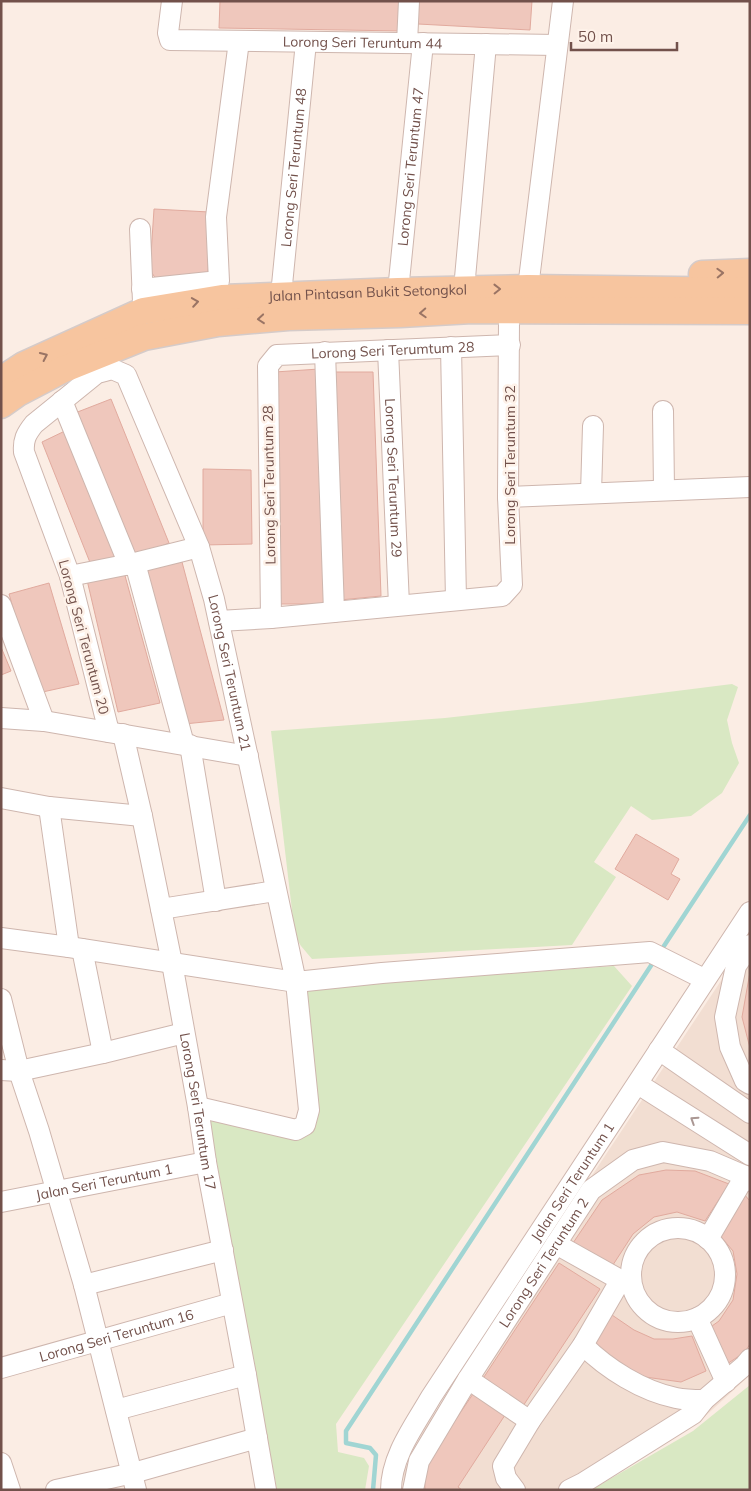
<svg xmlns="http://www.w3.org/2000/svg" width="751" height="1491" viewBox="0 0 751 1491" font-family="Mulish,sans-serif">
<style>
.residential{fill:#f2ded2}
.green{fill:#d9e8c3}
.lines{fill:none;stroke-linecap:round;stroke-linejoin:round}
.stream{stroke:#a0d5d3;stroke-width:4.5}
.building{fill:#efc7bc;stroke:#e1aa9e}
.minor-casing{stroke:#ceb6ae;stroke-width:22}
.major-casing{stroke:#d5cbc9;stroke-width:29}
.minor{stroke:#fff;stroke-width:20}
.major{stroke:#f7c59f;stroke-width:26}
.oneway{stroke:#9a7464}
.oneway2{stroke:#aa9793}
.labels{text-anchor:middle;stroke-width:5;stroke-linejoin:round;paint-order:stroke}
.street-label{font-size:14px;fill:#72514b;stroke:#fef2e9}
</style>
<rect width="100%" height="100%" fill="#fbede4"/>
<!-- residential -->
<polygon class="residential" points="750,937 750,1375 700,1421 583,1490 403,1490 404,1471 424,1429"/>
<!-- green -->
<g class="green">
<polygon points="732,684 738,687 727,720 732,743 739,763 722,793 691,816 652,820 631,806 594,862 616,877 572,945 312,959 301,946 295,936 271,731 445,718 581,703"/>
<polygon points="614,966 632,986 336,1424 338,1452 364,1458 369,1466 365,1490 277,1490 209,1119 292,1139 307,1136 316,1126 299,995 309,988"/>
<polygon points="750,1385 750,1490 591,1490 693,1431"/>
</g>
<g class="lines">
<!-- stream -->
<g class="stream">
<polyline points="660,952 750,815"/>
<polyline points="373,1490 376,1455 370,1448 346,1443 346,1431 654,961"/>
</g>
</g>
<!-- building -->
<g class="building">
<polygon points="220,1 403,1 402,31 219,28"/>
<polygon points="419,1 532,1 530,30 418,24"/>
<polygon points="154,209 209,212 208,277 156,279 150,270"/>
<polygon points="319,369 325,604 276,604 275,372"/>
<polygon points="333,372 373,372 381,596 340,600"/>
<polygon points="111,399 169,543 134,557 75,413"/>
<polygon points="69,429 119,557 91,565 42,442"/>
<polygon points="203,469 251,470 252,544 203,545"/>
<polygon points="182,562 224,720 184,724 141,571"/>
<polygon points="124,572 160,703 118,712 87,580"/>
<polygon points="49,583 79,684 38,693 9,594"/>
<polygon points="1,647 11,671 1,675"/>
<polygon points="636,834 679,859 671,874 680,879 668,900 615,869"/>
<polygon points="750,972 750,1048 742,1017"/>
<polygon points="666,1170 695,1171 729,1184 705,1221 677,1212 654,1217 633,1234 609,1271 571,1246 602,1200 639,1175"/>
<polygon points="743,1193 750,1201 750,1344 745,1352 727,1364 705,1331 719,1321 733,1300 737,1274 733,1251 717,1232"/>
<polygon points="559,1263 600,1289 523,1406 482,1380"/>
<polygon points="612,1315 634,1330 654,1339 673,1339 692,1336 706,1371 681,1382 645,1377 618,1365 590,1346"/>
<polygon points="475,1391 507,1412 458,1487 462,1490 425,1490 424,1466"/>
</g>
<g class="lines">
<defs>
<g id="minor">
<path id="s1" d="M172 1 168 33 170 40 557 45"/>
<polyline points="407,43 409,1"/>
<polyline points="140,229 143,302"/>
<polyline points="528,288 563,1"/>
<polyline points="142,289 219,281 216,217 239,41"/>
<polyline points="464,289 486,44"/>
<path id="s2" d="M398 291 423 43"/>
<path id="s3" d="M281 295 306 42"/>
<polyline points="451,347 456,600"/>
<path id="s4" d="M388 350 399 605"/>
<polyline points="325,352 334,612"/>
<polyline points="62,401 129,565"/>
<polyline points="663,411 664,490"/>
<polyline points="591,493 593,426"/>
<polyline points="508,497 750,487"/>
<polyline points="135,563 184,744"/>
<polyline points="70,576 135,563 199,547"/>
<polyline points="1,605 44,721"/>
<path id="s5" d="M271 618 268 366 277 355 510 345"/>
<polyline points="219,621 271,618 502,596 512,585 508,497 509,319"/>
<polyline points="1,718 44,721 248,756"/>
<path id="s6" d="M109 732 70 576 24 452C23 440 26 434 34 424L97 373 112 369 126 375 199 547 214 599 296 982 309 1110 305 1125 296 1130 198 1107"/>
<path id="s7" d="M123 734 142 816 172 963 198 1107 206 1162 246 1375 266 1490"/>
<polyline points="190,745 216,901"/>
<polyline points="1,798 49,807 142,816"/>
<polyline points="49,807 69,947"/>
<polyline points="161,909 275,891"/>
<polyline points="1,938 69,947 296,982 382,973 650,952 704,979"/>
<polyline points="750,945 736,966 725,1017 730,1047 745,1081 750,1084"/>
<polyline points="82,949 103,1053"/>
<polyline points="1,999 19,1071 39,1131 84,1285 136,1490"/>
<polyline points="659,1050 750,1113"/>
<polyline points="1,1070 19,1071 103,1053 184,1033"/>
<polyline points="638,1084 750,1155"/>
<path id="s8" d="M1 1202 206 1162"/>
<circle cx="678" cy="1275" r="47"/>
<polyline points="708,1239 745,1176"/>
<polyline points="556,1244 631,1286"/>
<polyline points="84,1285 223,1250"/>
<polyline points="697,1318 726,1382"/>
<path d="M583 1345C607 1369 642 1391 676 1398 685 1400 695 1400 704 1400"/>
<path id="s9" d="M1 1368 232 1303"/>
<polyline points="468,1379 530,1421"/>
<polyline points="116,1410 246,1375"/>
<polyline points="1,1463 10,1490"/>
<polyline points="56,1490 133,1473 257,1438"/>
<path id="s10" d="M391 1490C391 1456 415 1425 431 1397L750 912"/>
<path id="s11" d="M413 1490 419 1461 468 1379 591 1190 633 1160 663 1152 710 1161 745 1176 750 1181"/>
<polyline points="515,1490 506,1478 503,1466 530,1421 583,1345 620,1281"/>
<polyline points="569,1490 583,1483 693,1414 704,1400 745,1365 750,1359"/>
</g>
<g id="major">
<polyline points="702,274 750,272"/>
<path id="s12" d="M1 380 24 365 143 311 222 298 398 291 528 288 750 291"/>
<polyline points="1,405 18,393 62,370 144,337 218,323 288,317 400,314 472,310 750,311"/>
</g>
</defs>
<!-- minor casing -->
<use href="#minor" class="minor-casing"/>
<!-- major casing -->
<use href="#major" class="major-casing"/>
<!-- minor -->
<use href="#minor" class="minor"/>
<!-- major -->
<use href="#major" class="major"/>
</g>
<!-- one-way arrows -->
<defs><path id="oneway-chevron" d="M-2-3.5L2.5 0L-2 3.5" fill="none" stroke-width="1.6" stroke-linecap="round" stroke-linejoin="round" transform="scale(1.25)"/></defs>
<g class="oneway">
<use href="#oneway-chevron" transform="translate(720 273) rotate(-2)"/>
<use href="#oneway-chevron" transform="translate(497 289) rotate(-1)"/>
<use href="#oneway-chevron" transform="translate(195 302) rotate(-9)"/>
<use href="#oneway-chevron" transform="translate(423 313) rotate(177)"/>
<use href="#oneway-chevron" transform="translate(261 319) rotate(175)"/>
<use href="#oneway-chevron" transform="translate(44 356) rotate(-25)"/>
</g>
<use class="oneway2" href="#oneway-chevron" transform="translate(694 1120) rotate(-147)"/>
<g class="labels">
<!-- street labels -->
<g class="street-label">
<text dy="5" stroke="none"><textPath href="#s1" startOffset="232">Lorong Seri Teruntum 44</textPath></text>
<text dy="5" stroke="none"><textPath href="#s2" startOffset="125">Lorong Seri Teruntum 47</textPath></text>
<text dy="5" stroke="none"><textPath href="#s3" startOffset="128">Lorong Seri Teruntum 48</textPath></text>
<text dy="5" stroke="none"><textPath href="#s12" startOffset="384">Jalan Pintasan Bukit Setongkol</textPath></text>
<text dy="5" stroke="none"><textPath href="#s5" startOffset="382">Lorong Seri Terumtum 28</textPath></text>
<text transform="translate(510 465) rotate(-90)" y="5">Lorong Seri Teruntum 32</text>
<text dy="5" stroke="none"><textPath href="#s4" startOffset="128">Lorong Seri Teruntum 29</textPath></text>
<text transform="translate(269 485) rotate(-91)" y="5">Lorong Seri Teruntum 28</text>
<text transform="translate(84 637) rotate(75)" y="5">Lorong Seri Teruntum 20</text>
<text dy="5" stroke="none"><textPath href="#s6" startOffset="752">Lorong Seri Teruntum 21</textPath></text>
<text dy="5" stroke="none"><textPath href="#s7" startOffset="385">Lorong Seri Teruntum 17</textPath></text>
<text dy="5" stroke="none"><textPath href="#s8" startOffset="105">Jalan Seri Teruntum 1</textPath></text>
<text dy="5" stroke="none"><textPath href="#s10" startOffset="360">Jalan Seri Teruntum 1</textPath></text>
<text dy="5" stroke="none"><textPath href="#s11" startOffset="264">Lorong Seri Teruntum 2</textPath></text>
<text dy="5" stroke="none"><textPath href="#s9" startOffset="120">Lorong Seri Teruntum 16</textPath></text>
</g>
</g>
<!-- border -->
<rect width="751" height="1491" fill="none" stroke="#72514b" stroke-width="5"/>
<!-- scale -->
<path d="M571 42v8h106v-8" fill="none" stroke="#72514b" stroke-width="2.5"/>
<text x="578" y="42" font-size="15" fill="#72514b" stroke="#fef2e9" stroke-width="4" paint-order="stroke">50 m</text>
</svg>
